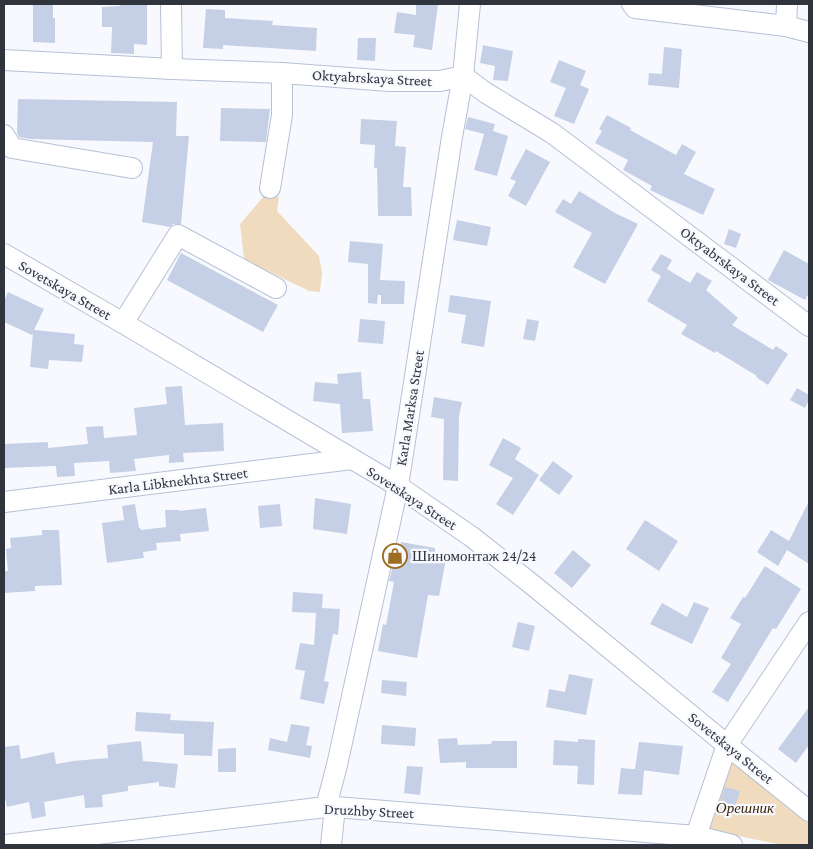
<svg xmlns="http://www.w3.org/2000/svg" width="813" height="849" viewBox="0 0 813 849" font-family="'Crimson Pro',serif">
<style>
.green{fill:#f0dbbf}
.building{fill:#c5d0e6}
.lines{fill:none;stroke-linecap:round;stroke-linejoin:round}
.minor-casing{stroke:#b6c0d6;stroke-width:22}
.minor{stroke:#fff;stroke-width:20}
.labels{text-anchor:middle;stroke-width:4.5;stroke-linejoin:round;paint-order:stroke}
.street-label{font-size:15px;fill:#30353d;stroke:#f7f9fe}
.poi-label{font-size:15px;fill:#30353d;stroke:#f7f9fe;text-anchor:start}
.park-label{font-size:15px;font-style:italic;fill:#3b270a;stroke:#f7f9fe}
</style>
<rect width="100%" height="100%" fill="#f7f9fe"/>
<!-- green -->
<g class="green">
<polygon points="264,196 279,197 277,211 319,256 322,273 320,292 309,291 244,259 240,224"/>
<polygon points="730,758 809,821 809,845 782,845 705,829"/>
</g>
<!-- building -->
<g class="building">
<polygon points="33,4 53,4 53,18 55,18 55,43 33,42"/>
<polygon points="120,4 147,4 147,45 134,44 134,54 111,53 112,27 102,27 102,7 120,6"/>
<polygon points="416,4 438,4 432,50 413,47 415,35 394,33 397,12 416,15"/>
<polygon points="206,9 225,10 225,18 273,21 272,25 317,28 316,51 223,45 223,49 203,48"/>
<polygon points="358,38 376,38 375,61 357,60"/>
<polygon points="483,45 513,51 508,81 493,80 495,66 480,63"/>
<polygon points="664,47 682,49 679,88 648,85 649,73 662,74"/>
<polygon points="559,60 586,71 580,85 589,89 574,124 554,116 566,88 550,82"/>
<polygon points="18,99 177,102 176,136 189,136 181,224 173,224 170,227 142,222 153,142 30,139 19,137 17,133"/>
<polygon points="221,108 270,109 266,142 220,141"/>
<polygon points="607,115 631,128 630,130 676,155 682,144 696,152 684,174 715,189 703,215 671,200 650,190 652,186 623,170 628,160 595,143 602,131 599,129"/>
<polygon points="468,117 495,124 493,131 508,136 497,176 474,170 484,134 465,129"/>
<polygon points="361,119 397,121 395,146 406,147 403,187 411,187 412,216 378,216 377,168 374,168 375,145 360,144"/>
<polygon points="526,149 550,162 526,206 508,196 516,181 510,179"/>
<polygon points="579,191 615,213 638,224 605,284 573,267 592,233 555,212 563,199 571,204"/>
<polygon points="457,220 491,227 487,246 453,240"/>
<polygon points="729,229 741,234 736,248 724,244"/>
<polygon points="350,241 383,244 380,280 405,281 404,304 381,304 381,295 378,295 377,304 368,303 368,264 348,262"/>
<polygon points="784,250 809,264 809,293 805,300 768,280"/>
<polygon points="181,253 278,305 263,332 167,280"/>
<polygon points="661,254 672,260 667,269 690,283 697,272 712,281 706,290 738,318 732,325 773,350 776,346 788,354 768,385 756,377 757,376 716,351 715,353 681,334 687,325 647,301 661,276 651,270"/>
<polygon points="8,292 44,309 34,330 75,334 74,344 84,345 82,362 49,360 48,369 30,367 33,333 32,335 4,322 4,301"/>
<polygon points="450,295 491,301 484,347 461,343 466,315 448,312"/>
<polygon points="360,319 385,321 383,344 358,342"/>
<polygon points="527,319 539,321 535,341 523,339"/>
<polygon points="361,372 363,399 370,399 373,431 342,433 340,404 313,401 315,382 338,384 337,374"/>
<polygon points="182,386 185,425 223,423 224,451 183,453 184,462 169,463 169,455 134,459 136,471 110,473 109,461 74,463 75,476 57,477 56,466 4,468 4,444 48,442 48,448 88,444 86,427 103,426 104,438 137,435 134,408 167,404 165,387"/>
<polygon points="797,388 809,395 809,400 805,408 790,400"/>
<polygon points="434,397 462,402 459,416 458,481 443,480 444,419 431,417"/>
<polygon points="503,438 521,448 515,459 539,475 513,515 496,504 513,478 489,465"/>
<polygon points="553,461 573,476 559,495 539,480"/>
<polygon points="315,498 351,504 347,534 313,529"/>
<polygon points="809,501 809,564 787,550 778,566 757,552 771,530 789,541"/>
<polygon points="135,504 139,528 140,528 141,530 166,527 165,510 179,510 179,511 206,508 209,531 180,534 181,541 156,543 157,550 143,552 144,558 107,563 102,523 124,520 122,506"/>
<polygon points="280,504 282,526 260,528 258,506"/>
<polygon points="645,520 678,541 659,571 626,549"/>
<polygon points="42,530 59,530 62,585 35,586 35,591 4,593 4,571 8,571 6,549 11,548 10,538 42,535"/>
<polygon points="401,542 435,548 435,552 447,554 439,596 428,595 417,658 378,651 383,624 386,625 394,582 389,581 394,562 397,563"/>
<polygon points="573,550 591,565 572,588 554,573"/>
<polygon points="765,566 801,589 776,629 773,628 728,702 712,692 731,664 721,658 741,624 730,618 743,597 745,598"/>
<polygon points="293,592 323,594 322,608 340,609 338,635 333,634 324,681 329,682 324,704 300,699 305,671 295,669 300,643 314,645 316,613 292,612"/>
<polygon points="694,602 709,608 692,644 650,624 662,603 687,617"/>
<polygon points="518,622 535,626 529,651 512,647"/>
<polygon points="569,674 593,679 586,715 546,707 549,689 565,692"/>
<polygon points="382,680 407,682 406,696 381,693"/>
<polygon points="809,707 809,745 796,763 778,749"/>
<polygon points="136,712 171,714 170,720 214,722 212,756 184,755 184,734 135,731"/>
<polygon points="291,724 310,727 306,745 312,746 310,758 268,750 270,738 287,742"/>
<polygon points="382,725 416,728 415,746 381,744"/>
<polygon points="457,738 458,745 491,744 492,741 517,741 517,768 466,768 466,762 440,763 438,739"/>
<polygon points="578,739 595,740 594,785 577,784 578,766 553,765 554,740 578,742"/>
<polygon points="141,741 143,761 178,764 175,788 159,786 159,782 128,786 128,791 102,795 103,807 85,808 84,795 44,802 46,816 32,819 29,802 7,807 4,793 4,747 19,745 21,759 54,752 56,764 73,761 108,758 107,745"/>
<polygon points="639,742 683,746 679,775 635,769"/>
<polygon points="236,748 236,772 218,772 218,749"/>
<polygon points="407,766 423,767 420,795 404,793"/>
<polygon points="621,768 644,770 642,795 618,794"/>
<polygon points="725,787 740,791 734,809 719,805"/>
</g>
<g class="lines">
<defs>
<g id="minor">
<polyline points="171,4 172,69"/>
<polyline points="632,4 635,8 786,26 809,32"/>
<polyline points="786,26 787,4"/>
<polyline points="4,60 172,69 282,73 390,81 440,81 463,76 486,93 552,133 809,326"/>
<polyline points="4,135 12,148 132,168"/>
<polyline points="270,188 282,115 282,73"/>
<polyline points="4,254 123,323 398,486 472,537 534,586 727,745 809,811"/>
<polyline points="123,323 178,235 276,288"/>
<polyline points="4,502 352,459"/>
<polyline points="326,807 337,765 398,486 452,137 463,76 470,4"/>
<polyline points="5,845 326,807 335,807 696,836 732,845"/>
<polyline points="331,845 335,807"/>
<polyline points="695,845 696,836 727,745 809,622"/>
</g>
</defs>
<!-- minor casing -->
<use href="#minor" class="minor-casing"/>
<!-- minor -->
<use href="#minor" class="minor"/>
</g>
<!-- icons -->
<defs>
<symbol id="shop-ring" viewBox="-11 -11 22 22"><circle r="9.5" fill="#f7f9fe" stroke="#9d6d21" stroke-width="1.5"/><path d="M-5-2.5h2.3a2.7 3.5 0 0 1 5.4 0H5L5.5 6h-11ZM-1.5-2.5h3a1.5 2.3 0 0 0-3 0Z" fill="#9d6d21"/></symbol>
</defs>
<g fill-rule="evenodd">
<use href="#shop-ring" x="381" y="542" width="28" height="28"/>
</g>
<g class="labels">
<!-- street labels -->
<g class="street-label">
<text transform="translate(372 78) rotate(3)" y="5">Oktyabrskaya Street</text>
<text transform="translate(730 266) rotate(37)" y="5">Oktyabrskaya Street</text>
<text transform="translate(65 290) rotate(30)" y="5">Sovetskaya Street</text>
<text transform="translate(410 408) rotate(-81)" y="5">Karla Marksa Street</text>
<text transform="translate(178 481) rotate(-7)" y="5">Karla Libknekhta Street</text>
<text transform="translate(412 498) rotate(33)" y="5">Sovetskaya Street</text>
<text transform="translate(731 748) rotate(39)" y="5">Sovetskaya Street</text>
<text transform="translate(369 811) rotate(3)" y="5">Druzhby Street</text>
</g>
<!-- poi labels -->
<g class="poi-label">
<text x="412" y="561">Шиномонтаж 24/24</text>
</g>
<!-- park labels -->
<g class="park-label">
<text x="745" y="813">Орешник</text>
</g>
</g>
<!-- border -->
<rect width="813" height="849" fill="none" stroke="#30353d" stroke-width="10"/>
</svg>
